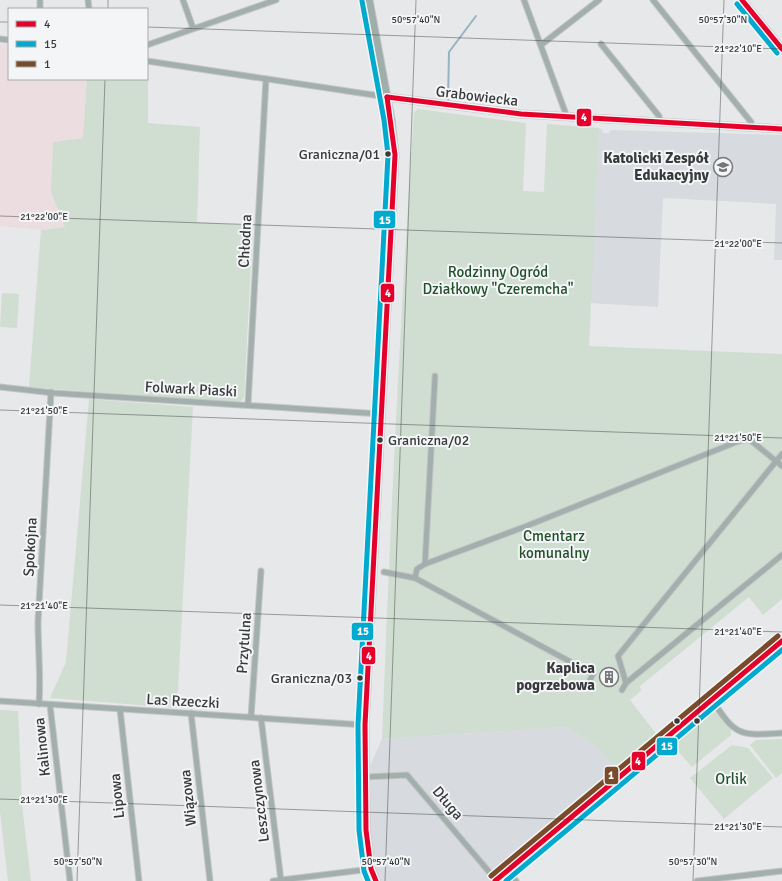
<svg xmlns="http://www.w3.org/2000/svg" width="782" height="881" viewBox="0 0 782 881" font-family="Signika,sans-serif">
<style>
.built{fill:#d7dadf}
.industrial{fill:#ecdee0}
.green{fill:#d0ddd1}
.lines{fill:none;stroke-linecap:round;stroke-linejoin:round}
.stream{stroke:#94b5bf;stroke-width:2}
.street-casing{stroke:#c4c5c6;stroke-width:7}
.secondary-casing{stroke:#c4c5c6;stroke-width:9}
.street{stroke:#a2afac;stroke-width:5}
.secondary{stroke:#a0aeab;stroke-width:7}
.bus-1-casing{stroke:#f3f5f7;stroke-width:8}
.bus-2-casing{stroke:#f3f5f7;stroke-width:8}
.bus-3-casing{stroke:#f3f5f7;stroke-width:8}
.bus-1{stroke:#e4002b;stroke-width:5}
.bus-2{stroke:#00a9ce;stroke-width:5}
.bus-3{stroke:#7a4b2a;stroke-width:5}
.ticks{fill:none;stroke:#38393a;stroke-width:1;stroke-opacity:0.45}
.bus-dot{fill:#38393a;stroke:#f3f5f7;stroke-width:1.5}
.labels{text-anchor:middle;stroke-width:4;stroke-linejoin:round;paint-order:stroke}
.bus-label{font-size:14px;fill:#38393a;stroke:#f3f5f7;text-anchor:end}
.street-label{font-size:15px;fill:#38393a;stroke:#f3f5f7}
.poi-label{font-size:15px;font-weight:bold;fill:#38393a;stroke:#f3f5f7;text-anchor:end}
.park-label{font-size:15px;fill:#225129;stroke:#f3f5f7}
.ticks-label{font-size:10px;text-anchor:middle;fill:#38393a;stroke:#f3f5f7;stroke-width:4;stroke-linejoin:round;paint-order:stroke}
.line-badge{stroke:#f3f5f7;stroke-width:1.5}
.badge-label{font-size:11px;text-anchor:middle;font-weight:bold;fill:#fff}
</style>
<rect width="100%" height="100%" fill="#e7e8e9"/>
<!-- built -->
<g class="built">
<polygon points="599,129 602,129 603,133 609,133 611,130 782,135 782,260 774,260 776,204 663,198 658,307 590,303"/>
<polygon points="567,727 600,750 612,764 624,771 495,881 376,881 371,869 365,777 382,739"/>
</g>
<!-- industrial -->
<polygon class="industrial" points="0,44 9,45 9,79 87,79 83,138 53,142 51,192 65,227 41,230 0,226"/>
<!-- green -->
<g class="green">
<polygon points="87,79 148,79 148,123 200,127 197,222 253,226 244,397 239,403 29,387 41,230 65,227 51,192 53,142 83,138"/>
<path d="M418 109 526 123 523 191 544 192 547 124 599 128 589 346 782 354V599L763 615 749 597 640 686 641 691 630 700 657 735 620 766 612 764 600 750 567 727 382 739C390 530 400 321 414 112Z"/>
<polygon points="2,293 19,294 17,328 0,327"/>
<polygon points="89,399 193,407 177,708 50,698 66,662"/>
<polygon points="0,710 18,711 22,805 31,881 8,881 0,812"/>
<polygon points="714,710 731,730 731,735 692,767 670,742 679,740"/>
<polygon points="782,739 782,773 776,778 750,745 756,740"/>
<polygon points="732,745 748,748 773,778 724,819 690,778"/>
</g>
<g class="lines">
<!-- stream -->
<polyline class="stream" points="448,101 449,52 476,16"/>
<defs>
<g id="street">
<polyline points="40,0 40,9"/>
<polyline points="88,0 89,9"/>
<polyline points="183,0 193,28"/>
<polyline points="524,0 567,117"/>
<polyline points="653,0 751,122 751,127"/>
<polyline points="0,39 9,40"/>
<polyline points="601,44 659,116 660,122"/>
<polyline points="147,45 276,0"/>
<polyline points="541,45 599,0"/>
<polyline points="147,61 387,97"/>
<polyline points="0,387 54,393 381,414"/>
<polyline points="248,404 266,79"/>
<polyline points="425,564 435,376"/>
<polyline points="384,572 415,578 417,569 425,564 524,527 739,441 749,439 782,466"/>
<polyline points="415,578 593,674 588,684"/>
<polyline points="626,683 618,656 782,454"/>
<polyline points="622,690 626,683 782,555"/>
<path d="M712 700C736 736 739 736 782 733"/>
<polyline points="0,701 365,725"/>
<path d="M39 704C41 676 38 649 38 622L51 392"/>
<polyline points="50,705 70,881"/>
<polyline points="120,709 139,881"/>
<polyline points="191,713 210,881"/>
<polyline points="251,717 261,571"/>
<polyline points="261,718 281,881"/>
<polyline points="365,777 407,775 496,880"/>
<polyline points="508,871 516,881"/>
<polyline points="273,881 371,869"/>
<polyline points="697,881 782,871"/>
</g>
<g id="secondary">
<polyline points="369,0 391,119 395,155 365,725 366,830 371,869 376,881"/>
<polyline points="742,0 782,49"/>
<polyline points="387,97 521,114 782,129"/>
<polyline points="495,881 782,641"/>
</g>
</defs>
<!-- street casing -->
<use href="#street" class="street-casing"/>
<!-- secondary casing -->
<use href="#secondary" class="secondary-casing"/>
<!-- street -->
<use href="#street" class="street"/>
<!-- secondary -->
<use href="#secondary" class="secondary"/>
<defs>
<g id="bus-1">
<polyline points="742,0 782,49"/>
<polyline points="387,97 521,114 782,129"/>
<polyline points="376,881 371,869 366,830 365,725 395,155 387,97"/>
<polyline points="495,881 782,641"/>
</g>
<g id="bus-2">
<polyline points="362,1 384,120 388,155 358,725 359,830 364,871 368,881"/>
<polyline points="737,4 777,53"/>
<polyline points="506,881 782,650"/>
</g>
<polyline id="bus-3" points="491,876 778,636"/>
</defs>
<!-- bus-1 casing -->
<use href="#bus-1" class="bus-1-casing"/>
<!-- bus-2 casing -->
<use href="#bus-2" class="bus-2-casing"/>
<!-- bus-3 casing -->
<use href="#bus-3" class="bus-3-casing"/>
<!-- bus-1 -->
<use href="#bus-1" class="bus-1"/>
<!-- bus-2 -->
<use href="#bus-2" class="bus-2"/>
<!-- bus-3 -->
<use href="#bus-3" class="bus-3"/>
</g>
<!-- ticks -->
<path class="ticks" d="M108 9V0M0 22H9M147 27 782 49M0 216 782 243M0 410 782 438M0 605 782 632M0 799 782 827M77 881 105 79M385 881 416 0M693 881 724 0"/>
<!-- icons -->
<defs>
<symbol id="school-ring" viewBox="-11 -11 22 22"><circle r="9.5" fill="#f3f5f7" stroke="#757677" stroke-width="1.5"/><path d="M0-5L7-2L0 1L-7-2ZM-4 1L0 2.5L4 1V4Q0 6-4 4Z" fill="#757677"/></symbol>
<symbol id="building-ring" viewBox="-11 -11 22 22"><circle r="9.5" fill="#f3f5f7" stroke="#757677" stroke-width="1.5"/><path d="M-4-6H4V6H1V3H-1V6H-4ZM-2.5-4.3h1.7v1.8h-1.7ZM.8-4.3h1.7v1.8H.8ZM-2.5-1h1.7V.8h-1.7ZM.8-1h1.7V.8H.8Z" fill="#757677"/></symbol>
</defs>
<g fill-rule="evenodd">
<use href="#school-ring" x="712" y="156" width="22" height="22"/>
<use href="#building-ring" x="598" y="666" width="22" height="22"/>
</g>
<!-- markers -->
<g class="bus-dot">
<circle cx="388" cy="154" r="3.5"/>
<circle cx="380" cy="440" r="3.5"/>
<circle cx="360" cy="678" r="3.5"/>
<circle cx="677" cy="721" r="3.5"/>
<circle cx="697" cy="721" r="3.5"/>
</g>
<g class="labels">
<!-- bus labels -->
<g class="bus-label">
<text x="380" y="159">Graniczna/01</text>
<text x="388" y="445" text-anchor="start">Graniczna/02</text>
<text x="352" y="683">Graniczna/03</text>
</g>
<!-- street labels -->
<g class="street-label">
<text transform="translate(477 96) rotate(7)" y="5">Grabowiecka</text>
<text transform="translate(245 241) rotate(-87)" y="5">Chłodna</text>
<text transform="translate(191 389) rotate(3)" y="5">Folwark Piaski</text>
<text transform="translate(30 547) rotate(-87)" y="5">Spokojna</text>
<text transform="translate(244 643) rotate(-86)" y="5">Przytulna</text>
<text transform="translate(183 701) rotate(3)" y="5">Las Rzeczki</text>
<text transform="translate(42 747) rotate(-96)" y="5">Kalinowa</text>
<text transform="translate(117 796) rotate(-96)" y="5">Lipowa</text>
<text transform="translate(188 798) rotate(-96)" y="5">Wiązowa</text>
<text transform="translate(259 801) rotate(-97)" y="5">Leszczynowa</text>
<text transform="translate(448 803) rotate(50)" y="5">Długa</text>
</g>
<!-- poi labels -->
<g class="poi-label">
<text x="709" y="163">Katolicki Zespół<tspan x="709" dy="17">Edukacyjny</tspan></text>
<text x="595" y="673">Kaplica<tspan x="595" dy="17">pogrzebowa</tspan></text>
</g>
<!-- park labels -->
<g class="park-label">
<text x="498" y="277">Rodzinny Ogród<tspan x="498" dy="17">Działkowy "Czeremcha"</tspan></text>
<text x="554" y="541">Cmentarz<tspan x="554" dy="17">komunalny</tspan></text>
<text x="731" y="784">Orlik</text>
</g>
</g>
<g class="ticks-label">
<text x="416" y="23">50°57'40"N</text>
<text x="723" y="23">50°57'30"N</text>
<text x="738" y="52">21°22'10"E</text>
<text x="44" y="220">21°22'00"E</text>
<text x="738" y="247">21°22'00"E</text>
<text x="44" y="414">21°21'50"E</text>
<text x="738" y="441">21°21'50"E</text>
<text x="44" y="609">21°21'40"E</text>
<text x="738" y="635">21°21'40"E</text>
<text x="44" y="803">21°21'30"E</text>
<text x="738" y="830">21°21'30"E</text>
<text x="78" y="865">50°57'50"N</text>
<text x="386" y="865">50°57'40"N</text>
<text x="693" y="865">50°57'30"N</text>
</g>
<g class="line-badge">
<rect x="576" y="108" width="16" height="19" rx="4" fill="#e4002b"/>
<rect x="373" y="210" width="23" height="19" rx="4" fill="#00a9ce"/>
<rect x="380" y="283" width="15" height="20" rx="4" fill="#e4002b"/>
<rect x="351" y="622" width="23" height="19" rx="4" fill="#00a9ce"/>
<rect x="361" y="646" width="15" height="19" rx="4" fill="#e4002b"/>
<rect x="656" y="737" width="22" height="19" rx="4" fill="#00a9ce"/>
<rect x="631" y="751" width="15" height="20" rx="4" fill="#e4002b"/>
<rect x="604" y="766" width="15" height="19" rx="4" fill="#7a4b2a"/>
</g>
<g class="badge-label">
<text x="584" y="121">4</text>
<text x="385" y="224">15</text>
<text x="388" y="297">4</text>
<text x="363" y="635">15</text>
<text x="369" y="660">4</text>
<text x="667" y="750">15</text>
<text x="638" y="765">4</text>
<text x="611" y="779">1</text>
</g>
<!-- legend -->
<rect x="8" y="8" width="140" height="72" fill="#f3f5f7" stroke="#a8aaab"/>
<rect x="16" y="21" width="20" height="6" fill="#e4002b" stroke="#a8aaab"/>
<text x="44" y="28" font-size="12" fill="#38393a">4</text>
<rect x="16" y="41" width="20" height="6" fill="#00a9ce" stroke="#a8aaab"/>
<text x="44" y="48" font-size="12" fill="#38393a">15</text>
<rect x="16" y="61" width="20" height="6" fill="#7a4b2a" stroke="#a8aaab"/>
<text x="44" y="68" font-size="12" fill="#38393a">1</text>
</svg>
